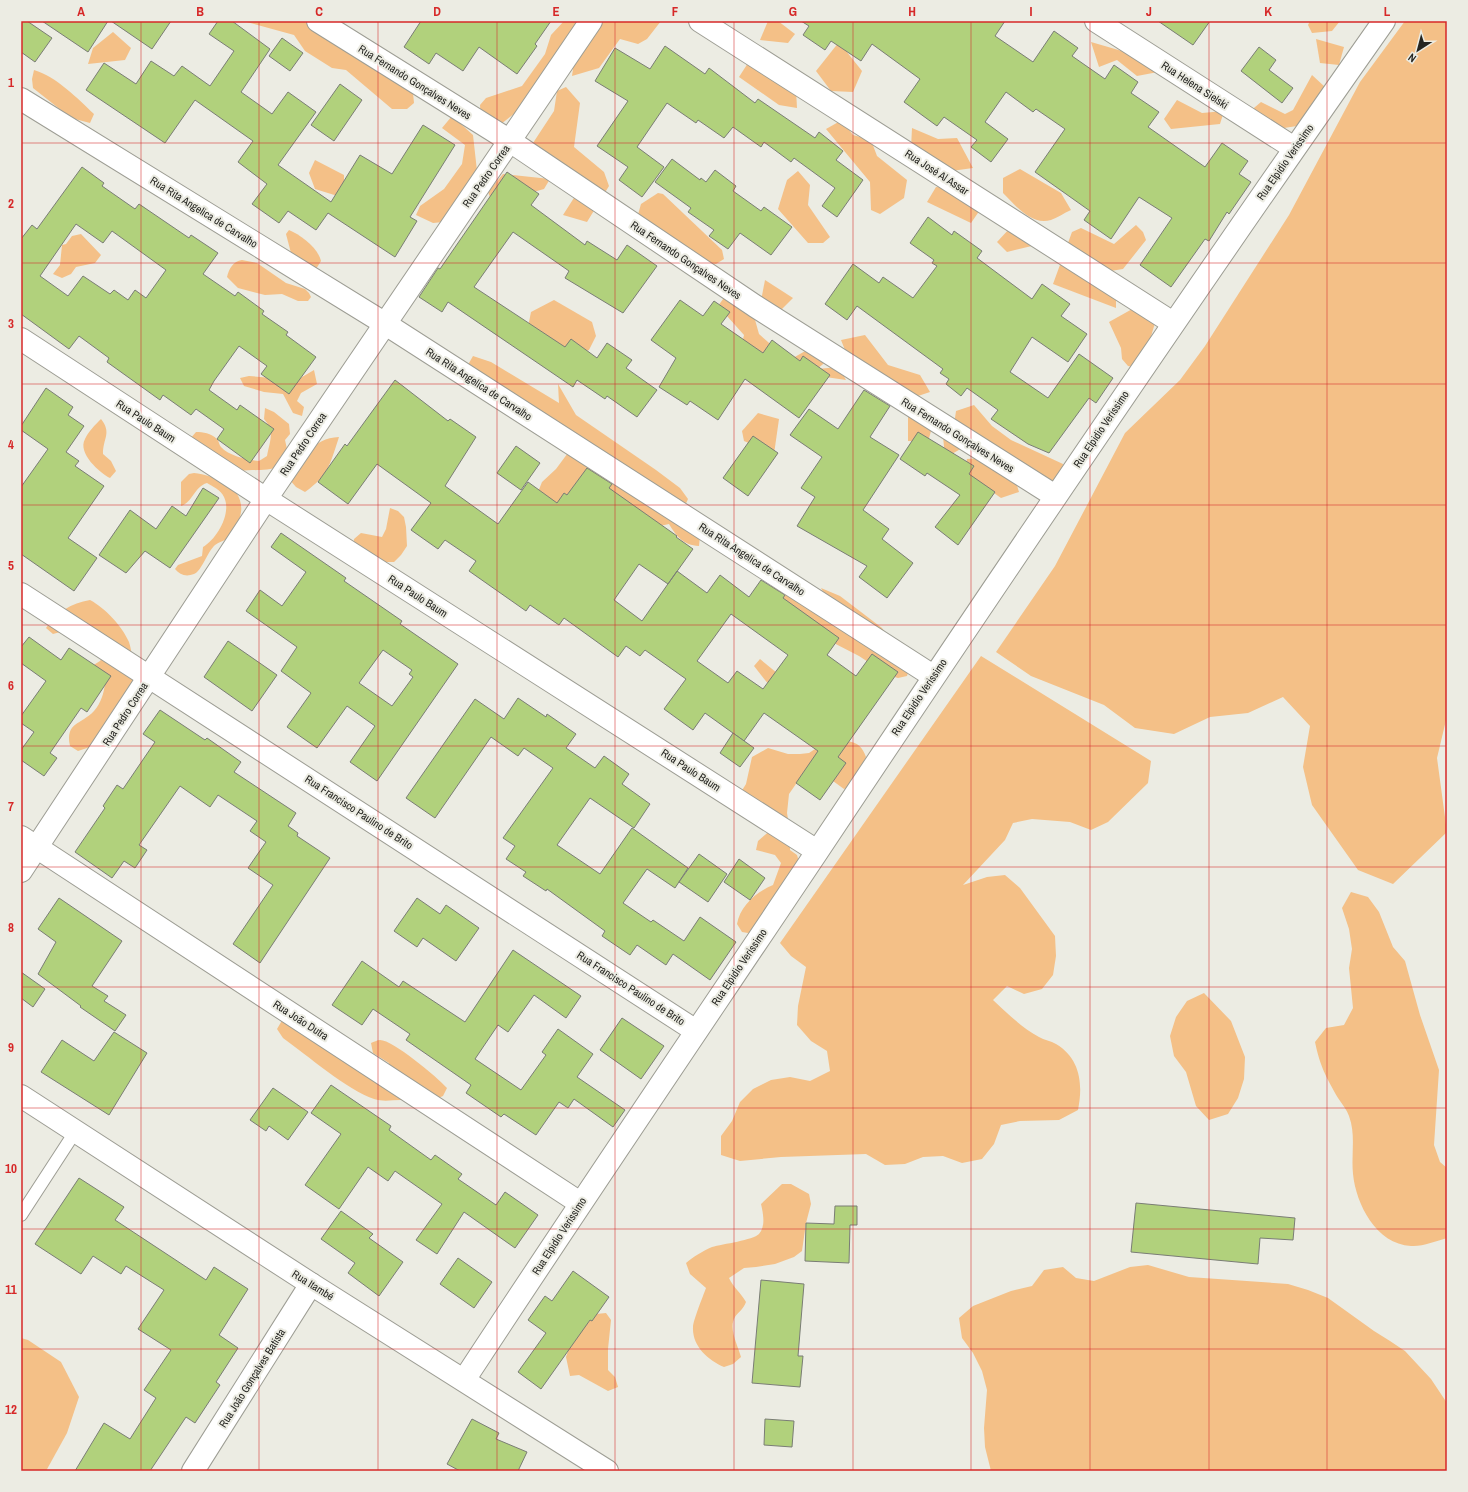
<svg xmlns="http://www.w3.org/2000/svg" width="1468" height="1492" viewBox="0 0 1468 1492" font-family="'Archivo Narrow',sans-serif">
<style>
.green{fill:#f4c087}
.building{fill:#b1d17c;stroke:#7a7d75;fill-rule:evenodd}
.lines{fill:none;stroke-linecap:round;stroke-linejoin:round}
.service-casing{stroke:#9d9d94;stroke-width:14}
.minor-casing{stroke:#9d9d94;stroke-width:24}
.service{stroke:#fff;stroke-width:12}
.minor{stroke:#fff;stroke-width:22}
.grid{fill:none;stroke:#d62828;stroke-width:1;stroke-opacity:0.55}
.labels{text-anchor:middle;stroke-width:4;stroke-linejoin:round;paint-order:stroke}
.street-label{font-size:11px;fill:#252521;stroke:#ecece3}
.neatline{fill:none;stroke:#d62828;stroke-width:1.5}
.grid-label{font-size:13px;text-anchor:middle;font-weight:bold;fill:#d62828}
</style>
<rect width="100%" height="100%" fill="#ecece3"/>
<!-- green -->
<g class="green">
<polygon points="243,21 304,21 321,35 343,44 378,72 400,75 412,83 414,103 407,109 392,109 346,70 332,68 305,51 294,35"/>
<polygon points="564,21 585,21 515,113 501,124 481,121 480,105 486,98 522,86 545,54 551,35"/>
<polygon points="601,21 661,21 647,39 638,44 620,39 599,68 572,76 575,55"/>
<polygon points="768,21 778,21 795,34 788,43 760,40"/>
<polygon points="1310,21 1340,21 1332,31 1312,33 1308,25"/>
<polygon points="1405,21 1447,21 1447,716 1437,758 1447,832 1393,884 1358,870 1312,805 1303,767 1310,726 1283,697 1248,713 1210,717 1174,734 1135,728 1104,705 1031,676 996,652 1055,566 1125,433 1180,380 1205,346 1289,215 1360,82"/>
<polygon points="113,32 131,48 125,60 88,64 93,48"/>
<polygon points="1316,39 1344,47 1339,65 1320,63"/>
<polygon points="839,42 862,71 853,92 831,91 816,71"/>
<polygon points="1091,42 1146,58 1158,72 1137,76 1117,60 1099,67"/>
<polygon points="748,63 796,90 797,108 779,105 739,77"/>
<path d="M34 70C57 77 77 98 94 114L90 123 71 118 33 88 32 79Z"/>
<polygon points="1312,75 1325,87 1316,105 1297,126 1271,130 1248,113 1261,102 1285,114 1293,110"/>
<polygon points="566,87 580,103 574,147 604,172 609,186 587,222 563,215 579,190 531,146 554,111 557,91"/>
<polygon points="1177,100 1202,113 1224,111 1220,124 1171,129 1164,119"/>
<polygon points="452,116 473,135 478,180 443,222 433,223 416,215 420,206 444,189 462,164 465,145 442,128"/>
<polygon points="842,120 853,135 871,140 877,156 907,180 904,198 880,214 871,210 870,182 826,129"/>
<polygon points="912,128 938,139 957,138 973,168 944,172 911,148"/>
<polygon points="315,160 344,175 344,198 315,189 309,173"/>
<path d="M1020 169 1061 193 1071 210C1064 213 1057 218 1051 220 1031 226 1015 205 1003 193V178Z"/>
<polygon points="798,171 810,185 808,205 830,237 823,243 808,243 778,209 787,180"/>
<polygon points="503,174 550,179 544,189 498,202 492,202 488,192"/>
<polygon points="936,187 960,189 982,207 971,223 927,202"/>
<polygon points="658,193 663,194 722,250 724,259 716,264 701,262 637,218 641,204"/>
<polygon points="1136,225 1143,232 1146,240 1123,269 1098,273 1116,291 1116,308 1053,284 1072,232 1081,228 1114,244"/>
<polygon points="1010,228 1040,244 1007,252 997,242"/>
<path d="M289 230C301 235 318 248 321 261L316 269 291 253 286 234Z"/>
<polygon points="81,234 101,255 95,263 76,267 71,274 62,278 53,274 60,265 62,245 66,244 72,236"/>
<path d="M242 260 257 263 286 283 305 289 309 293 311 297 308 301H298L282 294 265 295 238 288 227 277C229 269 233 261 242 260Z"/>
<polygon points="765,280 793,298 778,313 760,306"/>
<polygon points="726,295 752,309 759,334 776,349 766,364 739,356 744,335 718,306"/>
<polygon points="554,300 592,322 596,336 589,350 571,357 527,332 531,312"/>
<polygon points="1134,308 1155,323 1143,363 1137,368 1128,366 1122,359 1121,348 1109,322"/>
<polygon points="865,335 888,365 920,375 930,392 912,398 847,355 841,340"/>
<polygon points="814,346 828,360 817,369 839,367 846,380 798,373 793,358"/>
<path d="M473 356 491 362 559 403 558 384 576 415 656 470 680 488 688 499 684 508 700 536 699 546C683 545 677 537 669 524L660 526 560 509 538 492 542 482 556 469 576 442 465 370Z"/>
<polygon points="314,370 317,384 301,393 297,401 304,407 302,416 293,413 283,394 264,392 244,386 240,378 249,376 297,380"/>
<polygon points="974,405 992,426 1011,440 1063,464 1062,473 1057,481 1040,483 954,425 956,411"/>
<path d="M265 408 274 412 289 424 290 434 285 440 287 449 280 466C267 472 254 469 240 471L190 439 196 432C203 432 211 433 217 439 219 441 219 445 221 447 229 456 248 460 259 461L267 456C270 440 275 432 264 419Z"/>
<polygon points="758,413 779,419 774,454 744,441 742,431"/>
<polygon points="908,415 934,420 928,442 908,441"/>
<path d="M101 419C112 433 103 438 103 454L111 461 116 471 110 478C100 473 77 453 85 439 88 432 95 425 101 419Z"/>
<polygon points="943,436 969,444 945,458"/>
<path d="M339 437C330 464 329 475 305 492L296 487 289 479C303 460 312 438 339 437Z"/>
<polygon points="981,458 1015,479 1019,492 1001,498 964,472 967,459"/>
<path d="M194 473C217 476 248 488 240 517 238 524 234 532 228 538 224 541 219 542 215 545 207 552 202 571 194 574 186 577 180 575 175 569L178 565 202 556 203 547C217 539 232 513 224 497 221 490 212 486 207 483 194 487 193 502 181 506V482L189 474Z"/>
<polygon points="390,508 398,511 404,517 406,527 407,546 401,555 394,562 383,562 353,550 354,539 361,533 382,537 386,529"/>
<polygon points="772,585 826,597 821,588 840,596 882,628 910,666 907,676 898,678 888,675 859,656 824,638 766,592"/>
<path d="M90 600C105 608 122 626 129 642 132 651 135 674 137 685L90 747 78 751 70 746C65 722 81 725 94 711 101 703 104 693 105 683L92 666 100 661 106 653 64 631 53 634 46 628C57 612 71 603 90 600Z"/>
<path d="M981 656 1151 761 1148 783 1108 822 1091 830 1070 822 1032 819 1013 823 1005 840 963 885 987 877 1005 875 1020 888 1055 936 1056 956 1053 975 1042 989 1024 994 1007 986 993 1000C1007 1013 1022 1028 1039 1037 1044 1040 1051 1041 1056 1044 1081 1059 1083 1085 1078 1110L1059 1120 1020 1121 1001 1125 994 1144 982 1159 962 1163 943 1156 923 1157 905 1164 885 1165 866 1154 781 1157 740 1161 721 1155V1136L732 1121 740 1102 753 1089 771 1080 790 1077 810 1081 830 1071 827 1051 811 1041 797 1025 798 1006 806 967 791 956 780 943Z"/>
<polygon points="760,659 777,673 769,685 754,666"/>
<path d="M847 741C858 743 862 746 866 757L853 785 844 789 815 768 805 771 789 794 787 813 790 831V850L797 855 800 865 757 931 748 933 742 932 737 924C740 906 756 892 773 885L781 863 775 855 756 850 758 841 773 828 741 792 746 784 752 757 768 748 788 754H800L809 753 818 747Z"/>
<path d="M1351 892 1368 897 1379 912 1393 947 1405 961 1420 1015 1439 1070 1434 1145 1440 1162 1447 1168V1238C1436 1241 1422 1247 1411 1246 1376 1244 1356 1204 1353 1174 1351 1154 1356 1135 1349 1116 1347 1110 1342 1104 1338 1098 1326 1077 1320 1066 1315 1042L1326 1028 1344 1025 1353 1008 1349 968 1352 949 1349 929 1342 908Z"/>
<polygon points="1204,993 1231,1021 1245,1057 1244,1079 1238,1098 1228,1114 1209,1120 1196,1106 1186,1072 1174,1056 1170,1036 1176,1017 1187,1001"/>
<path d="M284 1017 389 1073V1063L373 1053 371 1043C374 1042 377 1040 380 1040 393 1040 437 1077 447 1088L443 1096 434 1100 406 1091 401 1100C392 1100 383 1102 374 1099 347 1090 307 1055 283 1038L277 1029Z"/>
<path d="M782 1184H791L809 1194 811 1204 806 1223 802 1251 794 1257 775 1264 756 1267 744 1268 729 1278C733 1287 741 1293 746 1302 743 1310 738 1312 735 1317 728 1328 738 1346 741 1357L733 1364 724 1367C708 1360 692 1346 693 1327 693 1321 703 1296 706 1288L690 1274 686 1263C693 1257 703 1251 712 1247 723 1244 753 1240 759 1234 766 1226 763 1213 761 1204Z"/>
<polygon points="1148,1265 1189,1277 1288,1284 1308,1290 1328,1298 1374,1331 1390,1341 1405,1351 1431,1379 1447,1403 1447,1471 991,1471 985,1447 984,1428 987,1390 982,1371 973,1353 962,1338 959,1318 973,1306 1011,1291 1032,1286 1044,1270 1063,1267 1076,1278 1094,1281 1130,1267"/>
<polygon points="606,1313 611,1320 608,1349 608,1370 615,1377 618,1387 608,1391 579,1375 570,1376 566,1357 569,1348 589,1320 596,1314"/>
<polygon points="21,1338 28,1340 61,1362 79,1397 67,1433 46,1471 21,1471"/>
</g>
<!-- building -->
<g class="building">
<polygon points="21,21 27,21 52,38 35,62 21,52"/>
<polygon points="42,21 108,21 88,52"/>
<polygon points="111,21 171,21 152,49"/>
<polygon points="218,21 232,21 270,49 241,92 272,114 288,92 316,112 278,165 331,202 360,155 392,174 423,125 455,145 410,217 417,221 395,257 328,213 316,230 288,211 279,223 252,204 267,184 238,162 253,141 195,100 165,143 86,90 104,63 136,84 151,61 174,76 182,66 210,86 234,51 209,34"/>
<polygon points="421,21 551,21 535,44 537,46 517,74 479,47 463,71 436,53 429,64 404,47"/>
<polygon points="801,21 1005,21 995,36 1033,62 1054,31 1078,48 1072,56 1105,79 1114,65 1138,82 1131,93 1159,112 1148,127 1205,167 1222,143 1248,161 1239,174 1251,182 1229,214 1227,212 1209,241 1205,239 1171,287 1140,265 1172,218 1139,197 1111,239 1084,220 1090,211 1035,172 1065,129 1036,109 1033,112 1006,92 985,122 1008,139 991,162 971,147 977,140 944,117 937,126 904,102 920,79 872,44 861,61 831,41 825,50 803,35 809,26"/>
<polygon points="1158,21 1210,21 1193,45"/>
<polygon points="282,38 303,53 290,71 269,56"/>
<polygon points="665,46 705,74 709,68 755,103 758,99 815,138 819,132 843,151 836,160 863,180 837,217 822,206 835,188 794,158 791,162 764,142 761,147 733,127 724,138 698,120 696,123 667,103 637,147 664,167 642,197 619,180 628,167 597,146 628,101 595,81 615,48 650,69"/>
<polygon points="1259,47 1276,60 1269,70 1293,88 1282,103 1241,71"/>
<polygon points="340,84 362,100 334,141 311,125"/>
<polygon points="672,159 700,180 701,178 706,182 715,170 736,186 733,191 761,211 764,207 792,227 771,255 740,233 728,249 709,236 714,230 688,212 691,208 655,182"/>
<path d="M82 167 104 183 102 186 135 209 139 204 189 238 191 235 218 253 203 274 235 296 238 292 264 311 262 314 288 332 286 335 316 357 289 394 261 374 267 366 239 346 214 381 209 390 237 410 240 405 274 429 250 463 217 439 224 429 196 409 191 415 163 395 160 400 107 362 109 358 79 336 69 349 21 314V239L32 225 37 229ZM76 224 103 243 112 231 166 270 146 298 135 290 128 300 114 290 110 294 83 276 68 296 40 276Z"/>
<polygon points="507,172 539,194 531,205 585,245 587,241 617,260 627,245 657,266 623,313 565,278 569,271 513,232 474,287 565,347 571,339 597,358 607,343 632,360 626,368 657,390 637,417 607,396 605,399 577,380 573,387 448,302 442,312 419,297 438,268 440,269"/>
<polygon points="928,217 952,235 954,231 982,251 977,258 1032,299 1042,284 1070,304 1061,316 1087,334 1068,362 1032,337 1010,372 1048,398 1079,354 1113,378 1096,403 1089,398 1049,453 1028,444 991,419 998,410 967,388 961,396 946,384 949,379 940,373 943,369 857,306 847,320 825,304 853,264 879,283 883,277 913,298 937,266 932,263 934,260 910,243"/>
<polygon points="680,300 703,316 714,301 730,312 721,324 763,353 772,340 800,361 803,356 830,375 799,418 745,379 718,420 690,401 687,405 659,387 676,358 651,340"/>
<path d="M395 380 448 421 450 419 476 437 445 486 498 524 528 482 557 503 564 493 567 495 587 468 612 484 609 488 677 536 676 537 693 549 668 584 639 564 614 600 642 621 677 571 707 593 720 575 749 597 761 580 785 595 783 598 839 638 827 655 856 676 872 654 898 672 838 757 846 763 820 800 796 783 818 751 764 713 744 741 705 713 693 730 664 709 686 679 645 650 640 656 626 646 618 657 564 618 559 625 530 605 526 611 469 571 476 561 445 540 438 549 411 530 431 503 377 464 348 504 318 482 345 444 347 446ZM731 614 788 655 763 689 737 671 728 683 697 661Z"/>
<polygon points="46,388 73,407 68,415 84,426 66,452 79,461 75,466 104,486 68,538 97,558 74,591 21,554 21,487 48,449 21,430 21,426"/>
<polygon points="864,390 890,406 870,437 899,455 863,510 889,529 882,539 913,563 887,598 859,577 867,566 797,526 815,497 801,488 822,457 790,435 809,409 838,429"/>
<polygon points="918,432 974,466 969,474 995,492 958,545 935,527 960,495 927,473 925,476 900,459"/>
<polygon points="753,436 778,453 748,496 723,478"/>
<polygon points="516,446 540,463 521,490 497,473"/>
<polygon points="203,488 219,498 170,568 145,551 126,573 99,555 130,510 156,529 172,506 186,516"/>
<path d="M281 533 346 578 344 581 402 621 400 624 458 664 377 781 350 762 375 726 347 706 317 748 287 727 311 693 281 671 297 647 246 611 260 590 282 606 306 572 271 547ZM383 650 412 670 409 674 413 677 392 706 359 683Z"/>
<polygon points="29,637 61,660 69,648 111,676 87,712 81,708 50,753 57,758 44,776 21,760 21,750 34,732 21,723 21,716 46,681 21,663 21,647"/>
<polygon points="228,641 277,675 252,711 204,677"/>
<polygon points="518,698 546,717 547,714 576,734 566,748 595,768 604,756 629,774 622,784 650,804 634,828 590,798 557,845 600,874 632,828 688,868 675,888 647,869 623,903 651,922 653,920 684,941 700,917 736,942 710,980 673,954 666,965 637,945 630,955 602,936 605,931 547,889 546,891 523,876 526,872 506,859 515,846 503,838 553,768 524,748 518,756 491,737 435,818 406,798 475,699 504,719"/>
<polygon points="160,710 205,740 207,738 241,762 234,772 296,813 288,826 298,833 297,836 330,858 260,963 233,944 273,885 248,868 266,842 250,831 257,821 218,795 210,807 180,786 139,845 147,850 135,868 124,861 112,878 75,852 105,808 103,806 117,785 123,789 155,742 143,734"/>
<polygon points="733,733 754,748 740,767 720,753"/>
<polygon points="699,854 727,874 708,902 679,882"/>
<polygon points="739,859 765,878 750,900 724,882"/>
<polygon points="59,898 122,941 92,986 108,996 104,1001 126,1015 115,1031 80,1007 81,1006 38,974 56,942 38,929"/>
<polygon points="417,898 440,914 446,905 479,928 456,961 423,938 417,947 394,931"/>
<polygon points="513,950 581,996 566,1018 534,995 508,1032 498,1025 475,1059 521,1090 546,1055 542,1052 558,1029 593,1054 577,1077 625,1110 613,1127 574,1099 568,1108 559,1102 536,1135 504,1114 501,1117 466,1093 471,1085 406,1040 410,1034 373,1009 362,1025 332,1005 362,961 399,987 403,981 465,1022"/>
<polygon points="21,972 45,989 33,1007 21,998"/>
<polygon points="622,1018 664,1046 641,1079 600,1050"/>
<polygon points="114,1032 147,1053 109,1115 41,1072 62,1040 94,1061"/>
<polygon points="331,1085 391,1126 389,1130 431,1160 435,1155 462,1174 458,1179 496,1205 505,1192 538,1215 515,1248 464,1212 437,1254 416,1240 442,1204 395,1171 388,1181 368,1167 339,1209 305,1185 341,1134 311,1113"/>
<polygon points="273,1088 308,1112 288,1140 269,1126 266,1131 250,1120"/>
<polygon points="79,1178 124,1207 115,1220 206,1280 214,1267 248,1289 219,1335 238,1348 216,1382 220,1385 195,1423 186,1417 150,1471 75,1471 104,1423 130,1439 156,1398 144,1390 171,1350 138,1329 164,1290 126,1266 121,1274 93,1256 81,1274 35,1244"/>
<polygon points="1136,1203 1295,1218 1293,1240 1260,1238 1258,1264 1131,1252"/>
<polygon points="835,1206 857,1206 857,1225 850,1225 849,1263 805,1261 806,1223 834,1224"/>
<polygon points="341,1211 373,1234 369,1238 403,1262 379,1296 348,1273 355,1263 321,1239"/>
<polygon points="458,1258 492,1282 474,1308 440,1284"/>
<polygon points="573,1271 609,1297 592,1321 590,1320 541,1389 518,1372 546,1333 528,1320 545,1296 552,1301"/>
<polygon points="761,1280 804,1284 798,1356 803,1356 800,1387 752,1383"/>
<polygon points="472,1419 499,1433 496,1439 527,1452 518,1471 460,1471 447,1464"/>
<polygon points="765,1419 794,1421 792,1447 764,1445"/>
</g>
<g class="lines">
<defs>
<polyline id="service" points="21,1215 75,1132"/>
<g id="minor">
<polyline points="318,21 510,141 755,306 1055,496"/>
<polyline points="700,21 1173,323"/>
<polyline points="1096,21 1294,148"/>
<polyline points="21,99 384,323 933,676"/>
<polyline points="21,339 266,499 817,851"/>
<polyline points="21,594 696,1031"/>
<polyline points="21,837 580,1203"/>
<polyline points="21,871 266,499 591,21"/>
<polyline points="21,1096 311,1284 607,1471"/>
<path d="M464 1380C580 1203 699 1028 817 852 1003 573 1191 295 1384 21"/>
<polyline points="193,1471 311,1284"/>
</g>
</defs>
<!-- service casing -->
<use href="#service" class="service-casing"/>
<!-- minor casing -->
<use href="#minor" class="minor-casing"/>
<!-- service -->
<use href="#service" class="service"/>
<!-- minor -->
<use href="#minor" class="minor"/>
</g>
<!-- grid -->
<path class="grid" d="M141 21V1471M259 21V1471M378 21V1471M497 21V1471M615 21V1471M734 21V1471M853 21V1471M971 21V1471M1090 21V1471M1209 21V1471M1327 21V1471M21 143H1447M21 263H1447M21 384H1447M21 505H1447M21 625H1447M21 746H1447M21 867H1447M21 987H1447M21 1108H1447M21 1229H1447M21 1349H1447"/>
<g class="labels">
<!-- street labels -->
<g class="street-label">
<text transform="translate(415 82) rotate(32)" y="4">Rua Fernando Gonçalves Neves</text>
<text transform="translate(1195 85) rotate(33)" y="4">Rua Helena Sielski</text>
<text transform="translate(1285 162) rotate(-55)" y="4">Rua Elpidio Verissimo</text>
<text transform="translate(937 172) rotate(33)" y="4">Rua José Al Assar</text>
<text transform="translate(486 176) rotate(-55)" y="4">Rua Pedro Correa</text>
<text transform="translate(204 212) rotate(32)" y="4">Rua Rita Angelica de Carvalho</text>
<text transform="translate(686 260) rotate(34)" y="4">Rua Fernando Gonçalves Neves</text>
<text transform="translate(479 384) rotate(33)" y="4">Rua Rita Angelica de Carvalho</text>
<text transform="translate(146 421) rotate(33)" y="4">Rua Paulo Baum</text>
<text transform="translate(1101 429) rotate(-56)" y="4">Rua Elpidio Verissimo</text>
<text transform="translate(958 435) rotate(32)" y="4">Rua Fernando Gonçalves Neves</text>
<text transform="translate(303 444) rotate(-56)" y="4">Rua Pedro Correa</text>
<text transform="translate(752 559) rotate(33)" y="4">Rua Rita Angelica de Carvalho</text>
<text transform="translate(418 596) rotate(33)" y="4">Rua Paulo Baum</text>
<text transform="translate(919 697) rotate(-56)" y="4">Rua Elpidio Verissimo</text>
<text transform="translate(125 714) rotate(-57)" y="4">Rua Pedro Correa</text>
<text transform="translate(691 770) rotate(33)" y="4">Rua Paulo Baum</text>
<text transform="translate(359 812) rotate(33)" y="4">Rua Francisco Paulino de Brito</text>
<text transform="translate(739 967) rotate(-56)" y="4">Rua Elpidio Verissimo</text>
<text transform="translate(631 988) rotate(33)" y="4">Rua Francisco Paulino de Brito</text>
<text transform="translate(301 1020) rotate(33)" y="4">Rua João Dutra</text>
<text transform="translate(559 1236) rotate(-57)" y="4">Rua Elpidio Verissimo</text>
<text transform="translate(313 1285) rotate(32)" y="4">Rua Itambé</text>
<text transform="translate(252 1378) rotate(-58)" y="4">Rua João Gonçalves Batista</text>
</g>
</g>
<!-- border -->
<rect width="1468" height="1492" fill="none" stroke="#ecece3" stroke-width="44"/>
<!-- north arrow -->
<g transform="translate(1418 50) rotate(216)" stroke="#ecece3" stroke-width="3" paint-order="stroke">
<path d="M0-3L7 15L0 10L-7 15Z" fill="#252521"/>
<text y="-6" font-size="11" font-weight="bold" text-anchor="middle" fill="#252521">N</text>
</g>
<rect x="22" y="22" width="1424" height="1448" class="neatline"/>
<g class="grid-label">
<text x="81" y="16">A</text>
<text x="200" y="16">B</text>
<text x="319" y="16">C</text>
<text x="437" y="16">D</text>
<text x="556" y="16">E</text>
<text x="675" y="16">F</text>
<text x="793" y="16">G</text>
<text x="912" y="16">H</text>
<text x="1031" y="16">I</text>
<text x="1149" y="16">J</text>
<text x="1268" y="16">K</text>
<text x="1387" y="16">L</text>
<text x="11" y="87">1</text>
<text x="11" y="208">2</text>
<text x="11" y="328">3</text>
<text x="11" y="449">4</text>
<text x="11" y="570">5</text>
<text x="11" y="690">6</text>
<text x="11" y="811">7</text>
<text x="11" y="932">8</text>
<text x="11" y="1052">9</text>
<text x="11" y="1173">10</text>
<text x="11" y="1294">11</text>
<text x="11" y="1414">12</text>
</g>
</svg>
